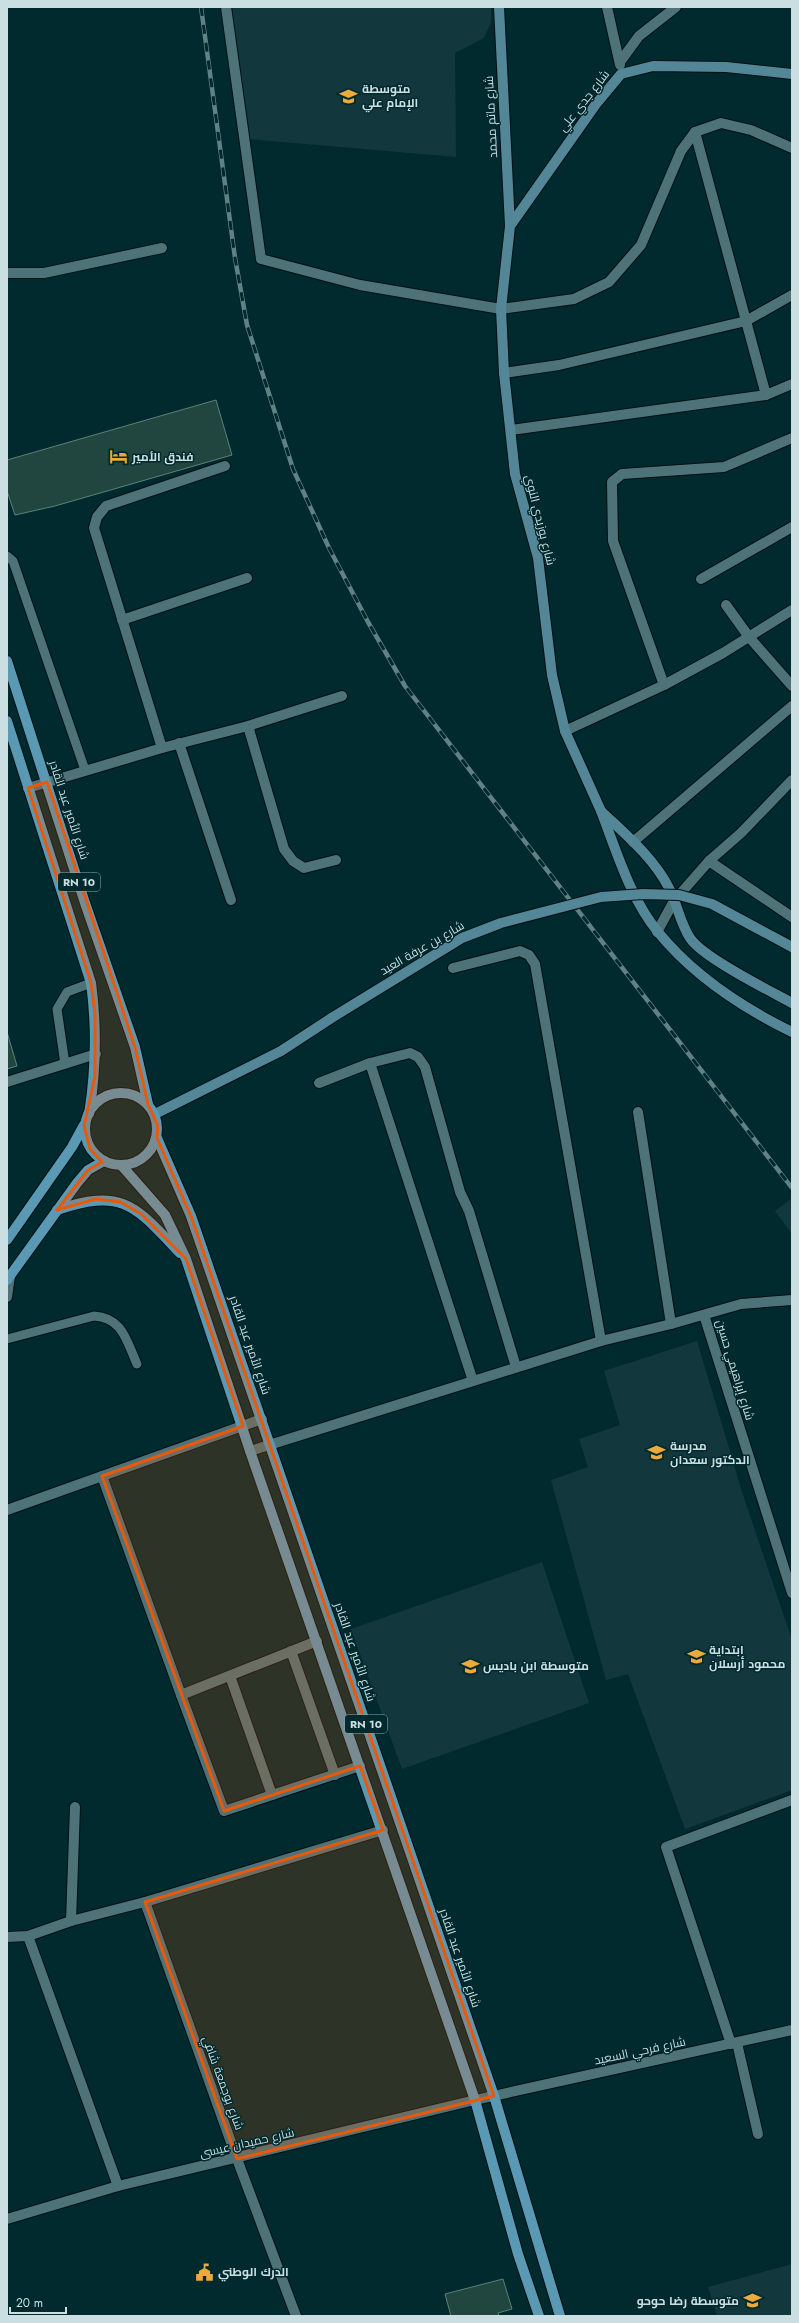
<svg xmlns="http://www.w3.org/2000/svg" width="799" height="2323" viewBox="0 0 799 2323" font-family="Jost,Cairo,sans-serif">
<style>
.built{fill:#12383d}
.building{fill:#21463f;stroke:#5b8179}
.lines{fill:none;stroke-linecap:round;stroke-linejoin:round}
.lane-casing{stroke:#001013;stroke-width:11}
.street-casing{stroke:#001013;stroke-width:12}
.secondary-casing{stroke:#001013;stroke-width:12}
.primary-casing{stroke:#001013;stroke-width:12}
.lane{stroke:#4d7379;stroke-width:9}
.street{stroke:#4d7379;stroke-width:10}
.secondary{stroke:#538697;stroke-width:10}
.primary{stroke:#5a99b4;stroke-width:10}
.rail-casing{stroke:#628185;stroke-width:4.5}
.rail{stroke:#012a2f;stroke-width:3;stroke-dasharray:9;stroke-linecap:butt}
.secondary-bridge-casing{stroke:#001013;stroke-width:12;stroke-linecap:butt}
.secondary-bridge{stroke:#538697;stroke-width:10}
.marked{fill:#e8590c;fill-opacity:0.2;stroke:#e8590c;stroke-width:3;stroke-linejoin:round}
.labels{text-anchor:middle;stroke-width:3;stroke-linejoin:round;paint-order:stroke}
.shield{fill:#012a2f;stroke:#8ea9ac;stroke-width:1}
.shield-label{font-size:11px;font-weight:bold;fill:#cbdfe2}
.poi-label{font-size:12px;font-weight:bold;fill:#cbdfe2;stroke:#012a2f;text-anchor:start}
.street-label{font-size:12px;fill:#cbdfe2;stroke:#012a2f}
</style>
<rect width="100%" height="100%" fill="#012a2f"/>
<!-- built -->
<g class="built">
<polygon points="232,7 491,7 491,22 484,38 455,53 456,157 247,139"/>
<polygon points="792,1198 792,1234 775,1211"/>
<polygon points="697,1341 743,1495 792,1640 792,1790 685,1829 628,1674 606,1680 551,1480 588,1467 579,1439 620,1425 604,1371"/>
<polygon points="542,1562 589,1703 402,1769 351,1629"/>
<polygon points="792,2264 792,2316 717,2316 708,2287"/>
</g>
<!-- building -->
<g class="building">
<polygon points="216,400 232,455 55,506 15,515 7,491 7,460"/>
<polygon points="7,1032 17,1066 7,1069"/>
<polygon points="503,2279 512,2309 498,2313 499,2316 451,2316 445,2294"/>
</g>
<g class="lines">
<defs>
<g id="lane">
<polyline points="7,556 13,561 85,770"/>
<polyline points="65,1064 57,1009 67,992 91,983"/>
<path d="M7 1339 94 1316C123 1318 126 1340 137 1364"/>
</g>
<g id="street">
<polyline points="226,7 261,259 360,285 501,309 574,299 609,282 641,245 681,151 695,132 721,123 751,130 792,148"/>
<polyline points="607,7 620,65"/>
<polyline points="620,62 639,36 676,7"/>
<polyline points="695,132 766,395 792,384"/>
<polyline points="7,273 44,273 162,248"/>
<polyline points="504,373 559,365 746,321 792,295"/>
<polyline points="511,430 766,395"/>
<polyline points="701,579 792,527"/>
<polyline points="726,605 749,637 792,686"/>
<polyline points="122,620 247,578"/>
<polyline points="664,685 613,541 612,482 622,474 724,467 792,438"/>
<polyline points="248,726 284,849 293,861 304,868 336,860"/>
<polyline points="565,731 664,685 723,653 792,610"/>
<polyline points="179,743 231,900"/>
<polyline points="162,748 94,528 97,517 106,506 225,466"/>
<polyline points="28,788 162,748 248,726 342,696"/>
<polyline points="633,842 792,706"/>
<polyline points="709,861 792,917"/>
<polyline points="657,932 674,901 709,861 741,833 792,780"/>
<polyline points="453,968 520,951 529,955 535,964 601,1341"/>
<polyline points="370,1063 410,1053 418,1057 425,1067 460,1192 469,1211 516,1367"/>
<polyline points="7,1082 96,1054"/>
<polyline points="319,1083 370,1063 473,1381"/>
<polyline points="638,1112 671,1324"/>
<polyline points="7,1297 10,1276"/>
<polyline points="704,1315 792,1593"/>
<polyline points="250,1451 601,1341 671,1324 741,1304 792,1300"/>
<polyline points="102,1476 181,1695 317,1641"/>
<polyline points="7,1510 262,1419"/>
<polyline points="291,1651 335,1775"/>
<polyline points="230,1676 272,1795"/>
<polyline points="181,1695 224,1811 360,1766"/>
<polyline points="145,1902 237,2159 296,2316"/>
<polyline points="71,1921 75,1807"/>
<polyline points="28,1936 118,2186"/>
<polyline points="7,1937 28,1936 71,1921 145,1902 383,1830"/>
<polyline points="737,2043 758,2134"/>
<polyline points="731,2044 666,1847 792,1800"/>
<polyline points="7,2219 118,2186 475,2100 792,2030"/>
</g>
<g id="secondary">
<polyline points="499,7 510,226 501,309 504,373 515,474 538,558 552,675 565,731 601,811"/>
<polyline points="510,226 596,104 621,74 653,66 726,67 792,74"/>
<path d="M792 1003C770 991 702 957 690 938 680 923 677 903 669 888 653 857 625 834 601 811 616 850 631 900 658 932 693 975 743 1008 792 1032"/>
<polyline points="155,1114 281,1051 333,1017"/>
</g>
<g id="primary">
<polyline points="7,661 85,903 135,1047 148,1104"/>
<path d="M7 721 91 983C97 1028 96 1070 89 1114"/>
<circle cx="121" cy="1129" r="36"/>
<polyline points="157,1138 191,1216 494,2096 560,2316"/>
<polyline points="122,1166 165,1215 186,1259 250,1451 475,2100 518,2254 539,2316"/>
<path d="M57 1210C124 1187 136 1207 180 1253"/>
<polyline points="7,1240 72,1147 84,1125"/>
<polyline points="7,1280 77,1183 88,1170 104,1161"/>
</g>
</defs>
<!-- lane casing -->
<use href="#lane" class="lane-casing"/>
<!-- street casing -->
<use href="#street" class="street-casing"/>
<!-- secondary casing -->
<use href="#secondary" class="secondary-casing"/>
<!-- primary casing -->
<use href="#primary" class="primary-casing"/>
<!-- lane -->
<use href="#lane" class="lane"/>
<!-- street -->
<use href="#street" class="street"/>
<!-- secondary -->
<use href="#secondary" class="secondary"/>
<!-- primary -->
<use href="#primary" class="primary"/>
<defs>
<polyline id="rail" points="201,7 235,258 247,325 293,469 329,548 368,622 405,686 792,1188"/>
</defs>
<!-- rail casing -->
<use href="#rail" class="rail-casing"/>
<!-- rail -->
<use href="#rail" class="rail"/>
<defs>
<polyline id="secondary-bridge" points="333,1017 462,938 501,923 601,897 643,894 679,895 712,904 792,947"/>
</defs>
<!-- secondary-bridge casing -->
<use href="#secondary-bridge" class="secondary-bridge-casing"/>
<!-- secondary-bridge -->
<use href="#secondary-bridge" class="secondary-bridge"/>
</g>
<!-- marked area -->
<path class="marked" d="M47 782 135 1047 148 1104 158 1126 157 1138 191 1216 494 2096 237 2159 145 1902 383 1830 360 1766 224 1811 102 1476 243 1426 186 1259 141 1214 120 1202 96 1199 57 1210 88 1170 102 1162 90 1149 84 1126 95 1076V1014L91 983 28 788Z"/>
<!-- icons -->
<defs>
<symbol id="school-bare" viewBox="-9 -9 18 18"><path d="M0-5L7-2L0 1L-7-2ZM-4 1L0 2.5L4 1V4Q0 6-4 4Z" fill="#ebaa39" stroke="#012a2f" stroke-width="2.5" paint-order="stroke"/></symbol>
<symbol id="hotel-bare" viewBox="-9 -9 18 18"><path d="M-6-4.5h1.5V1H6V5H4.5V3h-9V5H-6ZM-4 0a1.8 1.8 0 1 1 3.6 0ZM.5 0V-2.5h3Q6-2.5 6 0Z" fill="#ebaa39" stroke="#012a2f" stroke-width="2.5" paint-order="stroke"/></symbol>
<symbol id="civic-bare" viewBox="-9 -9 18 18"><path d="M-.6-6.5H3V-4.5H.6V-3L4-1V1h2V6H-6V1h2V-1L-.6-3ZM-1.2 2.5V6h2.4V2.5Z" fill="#ebaa39" stroke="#012a2f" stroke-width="2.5" paint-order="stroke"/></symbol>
</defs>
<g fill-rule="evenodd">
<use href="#school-bare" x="336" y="84" width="25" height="25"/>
<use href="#hotel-bare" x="106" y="444" width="25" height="25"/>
<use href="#school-bare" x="644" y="1440" width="25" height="25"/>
<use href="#school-bare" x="684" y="1644" width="25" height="25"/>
<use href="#school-bare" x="458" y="1654" width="25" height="25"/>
<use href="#civic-bare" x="192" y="2260" width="25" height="25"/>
<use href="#school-bare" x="740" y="2288" width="25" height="25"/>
</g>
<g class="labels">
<!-- shield labels -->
<g class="shield">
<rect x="58" y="873" width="42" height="18" rx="3"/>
<rect x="345" y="1715" width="42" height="18" rx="3"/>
</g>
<g class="shield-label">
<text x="79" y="886">RN 10</text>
<text x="366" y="1728">RN 10</text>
</g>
<!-- poi labels -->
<g class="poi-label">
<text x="362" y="93">متوسطة<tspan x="362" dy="14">الإمام علي</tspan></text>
<text x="132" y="461">فندق الأمير</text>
<text x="670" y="1450">مدرسة<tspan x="670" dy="14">الدكتور سعدان</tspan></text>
<text x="709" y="1654">ابتداية<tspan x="709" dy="14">محمود أرسلان</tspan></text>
<text x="483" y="1670">متوسطة ابن باديس</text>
<text x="218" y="2276">الدرك الوطني</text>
<text x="739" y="2305" text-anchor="end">متوسطة رضا حوحو</text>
</g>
<!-- street labels -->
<g class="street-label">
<text transform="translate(584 101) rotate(-52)" y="4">شارع جدي علي</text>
<text transform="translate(491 117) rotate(-93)" y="4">شارع ماتم محمد</text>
<text transform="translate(540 520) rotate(76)" y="4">شارع بوزيدي النوي</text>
<text transform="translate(69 810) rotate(72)" y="4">شارع الأمير عبد القادر</text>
<text transform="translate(422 948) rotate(-30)" y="4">شارع بن عرفة العيد</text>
<text transform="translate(250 1345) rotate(71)" y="4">شارع الأمير عبد القادر</text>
<text transform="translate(735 1370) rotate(73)" y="4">شارع إبراهيمي حسين</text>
<text transform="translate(355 1652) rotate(71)" y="4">شارع الأمير عبد القادر</text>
<text transform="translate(460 1958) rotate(71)" y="4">شارع الأمير عبد القادر</text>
<text transform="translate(640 2051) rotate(-12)" y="4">شارع فرحي السعيد</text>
<text transform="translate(223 2083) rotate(70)" y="4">شارع بوجمعة شافي</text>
<text transform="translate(247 2143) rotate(-13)" y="4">شارع حميدان عيسى</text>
</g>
</g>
<!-- border -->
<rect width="799" height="2323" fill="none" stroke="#cbdfe2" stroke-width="16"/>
<!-- scale -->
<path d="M10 2307v6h56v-6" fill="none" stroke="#cbdfe2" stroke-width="2"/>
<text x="16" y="2307" font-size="12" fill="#cbdfe2" stroke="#012a2f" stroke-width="3" paint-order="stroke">20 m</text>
</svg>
